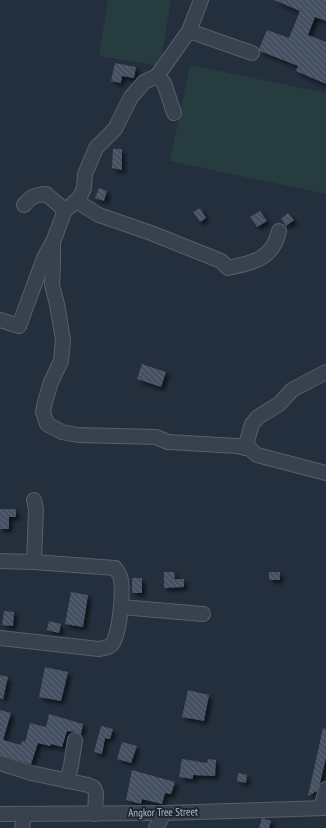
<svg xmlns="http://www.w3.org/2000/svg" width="326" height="828" viewBox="0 0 326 828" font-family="'PT Sans Narrow',sans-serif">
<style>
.grass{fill:#263c3f}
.building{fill:url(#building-back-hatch);filter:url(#shadow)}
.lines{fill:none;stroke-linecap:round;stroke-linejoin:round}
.minor-casing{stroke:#565f6c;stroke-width:16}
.minor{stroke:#38414e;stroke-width:14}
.labels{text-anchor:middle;stroke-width:4;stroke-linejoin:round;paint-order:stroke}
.street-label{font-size:11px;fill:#b4bcc9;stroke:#1d2633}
</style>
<defs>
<pattern id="building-back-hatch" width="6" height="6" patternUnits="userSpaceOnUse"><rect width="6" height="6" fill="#455162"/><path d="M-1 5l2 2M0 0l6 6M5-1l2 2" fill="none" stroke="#5d6877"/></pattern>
<filter id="shadow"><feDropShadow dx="3.5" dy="3.5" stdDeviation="2" flood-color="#0009"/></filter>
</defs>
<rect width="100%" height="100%" fill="#242f3e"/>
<!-- grass -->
<g class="grass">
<polygon points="108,0 171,0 160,66 99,56"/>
<polygon points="190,65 326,93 326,194 170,161"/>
</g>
<!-- building -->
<g class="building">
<polygon points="274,0 326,0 326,21 315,17 308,35 326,42 326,84 296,71 298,66 260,51 259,49 267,30 289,38 300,11"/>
<polygon points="115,63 136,67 134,78 122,76 121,83 111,81"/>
<polygon points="113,149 122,149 122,170 112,168"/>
<polygon points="99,188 107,191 104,201 95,198"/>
<polygon points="200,208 206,218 200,222 193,212"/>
<polygon points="260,211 267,221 257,227 250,217"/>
<polygon points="288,213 294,220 286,226 281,219"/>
<polygon points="142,364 166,372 161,387 137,379"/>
<polygon points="0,509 16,509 16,517 9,517 9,529 0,529"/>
<polygon points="164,572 174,572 175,579 184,579 184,587 164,588"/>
<rect x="269" y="572" width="11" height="8"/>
<rect x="132" y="578" width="10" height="15"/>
<polygon points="71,592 88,595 83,627 65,624"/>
<polygon points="4,611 14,612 13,626 2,625"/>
<polygon points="49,621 61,624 59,633 47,630"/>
<polygon points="45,667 68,672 61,701 39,697"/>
<polygon points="0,675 8,677 3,699 0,698"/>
<polygon points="188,690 209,695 204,721 182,717"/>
<polygon points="0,710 11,713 3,740 21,745 22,741 25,742 30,723 46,727 49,714 83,724 81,734 77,732 67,731 62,747 51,744 50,746 38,743 31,764 0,755"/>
<polygon points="101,726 113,729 110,739 105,738 102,754 94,752"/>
<polygon points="323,728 326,729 326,758 320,783 317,791 308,796"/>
<polygon points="122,742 137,746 131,763 117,759"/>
<polygon points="182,759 207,763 208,759 216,760 215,776 193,775 193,779 179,777"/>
<polygon points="132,770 175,782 171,794 165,793 162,804 142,799 141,804 126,800"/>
<polygon points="238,773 247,775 246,783 237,781"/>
<polygon points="262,818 271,821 269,828 259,828"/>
</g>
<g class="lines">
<defs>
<g id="minor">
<polyline points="189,31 252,53"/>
<polyline points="157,76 164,83 174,113"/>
<path d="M76 201 99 215 151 233 221 261 228 268C253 263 273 259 279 231"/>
<path d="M24 205C31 196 36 195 46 194L65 210"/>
<polyline points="53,242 53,264 52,285 57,304 63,340 61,361 51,382 45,402 43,412 47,424 62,432 78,435 156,437 168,442 237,446 250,449 257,455 326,473"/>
<polyline points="0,320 19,326 44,258 53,242 65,210 73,204 80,197 84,188 85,174 96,148 115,129 131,97 144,82 157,76 189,31 201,0"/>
<polyline points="245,448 252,424 258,417 279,404 292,390 326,372"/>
<polyline points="34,500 36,509 34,562"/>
<path d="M0 561 34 562 115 568C117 571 119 573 120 576 124 588 120 637 111 645 108 648 103 648 99 649L0 638"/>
<polyline points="121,607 203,614"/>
<polyline points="0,763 31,773 88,785 94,788 96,793 95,814"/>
<polyline points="67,781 71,766 75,740"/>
<polyline points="321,808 326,789"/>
<polyline points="0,814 164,813 326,808"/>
<polyline points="22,828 24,814"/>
<polyline points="156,828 164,813"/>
</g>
</defs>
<!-- minor casing -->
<use href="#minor" class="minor-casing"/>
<!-- minor -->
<use href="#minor" class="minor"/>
</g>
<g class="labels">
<!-- street labels -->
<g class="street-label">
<text transform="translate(163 812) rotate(-1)" y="4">Angkor Tree Street</text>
</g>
</g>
</svg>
